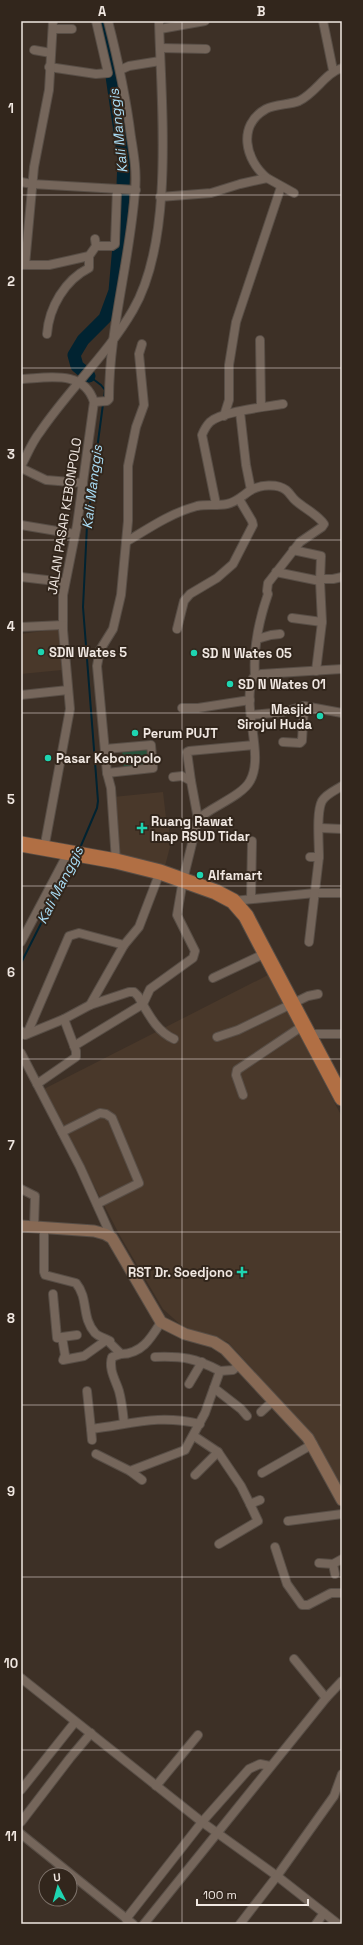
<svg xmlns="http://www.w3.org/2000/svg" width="363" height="1945" viewBox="0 0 363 1945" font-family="'Space Grotesk',sans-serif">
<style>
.built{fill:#49382a}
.green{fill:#29533c}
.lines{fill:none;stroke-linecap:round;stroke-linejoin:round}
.stream{stroke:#012331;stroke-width:2}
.river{stroke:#012331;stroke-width:13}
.street-casing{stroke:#584e46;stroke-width:10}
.secondary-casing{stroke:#584e46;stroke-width:13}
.highway-casing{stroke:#584e46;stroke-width:17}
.street{stroke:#75665b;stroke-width:8}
.secondary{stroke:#876954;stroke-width:11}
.highway{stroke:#b16f44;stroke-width:15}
.grid{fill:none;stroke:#f0e7e1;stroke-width:1;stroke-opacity:0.55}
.poi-dot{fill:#1ed5b1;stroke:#32261c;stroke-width:1.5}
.labels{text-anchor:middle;stroke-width:4;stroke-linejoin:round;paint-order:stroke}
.street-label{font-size:13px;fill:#f0e7e1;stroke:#32261c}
.poi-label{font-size:13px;font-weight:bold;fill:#f0e7e1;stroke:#32261c;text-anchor:start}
.water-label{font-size:14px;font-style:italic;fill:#a9ddf6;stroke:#32261c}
.neatline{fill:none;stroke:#f0e7e1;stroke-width:1.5}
.grid-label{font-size:13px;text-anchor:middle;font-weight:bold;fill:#f0e7e1}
</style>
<rect width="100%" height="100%" fill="#3d3026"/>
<!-- built -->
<g class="built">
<polygon points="58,629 62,670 21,674 21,634"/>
<polygon points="163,792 166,818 168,818 170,839 172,839 164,870 118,860 113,797"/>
<polygon points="268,975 342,1117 342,1497 307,1429 228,1342 182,1326 163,1309 119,1234 44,1089"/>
</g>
<!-- green -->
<polygon class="green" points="149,748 151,767 124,769 122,750"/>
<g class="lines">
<!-- stream -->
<g class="stream">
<polyline points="89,376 101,385 105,390 104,400"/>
<polyline points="80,848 97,808 98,801 83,607 87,525 103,404"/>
<polyline points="21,963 63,880 75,860"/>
</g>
<!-- river -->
<polyline class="river" points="89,376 77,366 74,355 83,340 105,318 115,291 122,212 124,159 104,21"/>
<defs>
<g id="street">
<polyline points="323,21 333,70"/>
<polyline points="54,29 72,29"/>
<polyline points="160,29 205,21"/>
<polyline points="160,48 206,49"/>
<polyline points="34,50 51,53"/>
<polyline points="49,67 96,74 108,73 96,21"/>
<polyline points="120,70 129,66 160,61"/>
<path d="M267 178C245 160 237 125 266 109 276 104 289 105 299 101 316 93 325 73 342 68"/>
<polyline points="21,182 32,184 136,190"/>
<polyline points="160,197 211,193 240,184 267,178 294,193"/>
<polyline points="96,246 112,246 115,244 117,189"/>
<polyline points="22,265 49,265 89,256 96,246 95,239"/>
<polyline points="25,265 34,167 49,90 53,21"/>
<path d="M47 334C49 307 65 280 89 268V256"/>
<polyline points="260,340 261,407"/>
<path d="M21 379C47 378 84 369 94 402L77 525 63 595V630L70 709 44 849"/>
<path d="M94 402 107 401 109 399C109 329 130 261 135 191 137 173 134 155 131 137 126 97 118 60 108 21"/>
<polyline points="240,412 246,465 251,490"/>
<polyline points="224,416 229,400 229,365 236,322 281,187"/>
<path d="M21 466C27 455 32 442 40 432 69 389 107 355 133 310 175 238 161 103 159 21"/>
<polyline points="21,468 46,480 83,483"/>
<path d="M216 504 202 435C204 430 206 426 210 422 223 411 266 407 283 404"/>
<polyline points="21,525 75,534"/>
<path d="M126 542C149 528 171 513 197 506 207 504 217 506 227 504 237 502 243 495 251 490 260 485 277 483 286 490 290 493 292 498 296 501 305 509 317 514 324 524L322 527 300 542 268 583 267 591 268 594C259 620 253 648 255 676"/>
<polyline points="293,550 321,556 320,581"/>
<polyline points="276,572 320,581 322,622 316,671"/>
<polyline points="21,577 64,582"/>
<polyline points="320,579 333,579 342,577"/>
<polyline points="292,618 322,622"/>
<polyline points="21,627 63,625"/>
<polyline points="177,629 184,601 190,594 217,578 233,564 253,525 252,521 239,499"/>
<polyline points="257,639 271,635 280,634"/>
<polyline points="21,695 68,690"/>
<polyline points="182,708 198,708 250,700"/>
<polyline points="251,715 283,712 304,706 342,713"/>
<polyline points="283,742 300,743 302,741 304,706"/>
<polyline points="105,749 151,745 153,768 107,773"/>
<polyline points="173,777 182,776 191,781 198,819"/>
<polyline points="191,781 187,752 189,751 254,745"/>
<polyline points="320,828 342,829"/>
<path d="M319 857C319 843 316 812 322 801 326 794 336 790 342 786"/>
<polyline points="116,861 111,788 107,773 97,666 100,650 113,629 121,595 128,521 128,466 136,427 144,405 139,354 142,344"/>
<polyline points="251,899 252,841"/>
<polyline points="233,901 315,893 342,893"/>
<polyline points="21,942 68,853"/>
<polyline points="309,942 319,857 310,857"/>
<polyline points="213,978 266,953"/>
<polyline points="90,1005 124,945"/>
<polyline points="21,1031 27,1034 69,936 79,933 124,945 139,927 160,872"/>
<polyline points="309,1034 342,1034"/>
<path d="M25 1035 64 1019 90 1005 129 992H134L138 996C148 1013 156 1031 174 1039"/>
<polyline points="217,1037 238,1030 308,996 318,994"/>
<path d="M74 1046 143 1004 150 989 193 958 195 951 177 915 183 880 198 819C211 807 242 796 250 781 265 755 241 707 253 678L261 674 342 669"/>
<polyline points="21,1053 80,1167 112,1238"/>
<polyline points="37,1084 76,1057 76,1051 64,1019"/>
<polyline points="243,1095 236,1075 237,1070 304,1025"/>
<polyline points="62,1132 100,1113 106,1114 112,1118 139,1183 97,1204"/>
<polyline points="21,1189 35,1196 34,1227"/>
<path d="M44 1227V1272L45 1275 76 1283C89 1299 81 1317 95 1333 99 1337 105 1338 110 1341"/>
<path d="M53 1294 57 1338 62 1337 65 1355 63 1360 84 1356 105 1341H108L121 1354C142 1354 151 1338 161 1322"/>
<polyline points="62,1337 77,1335"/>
<path d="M121 1354 112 1357C108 1369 116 1381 119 1391 122 1402 123 1413 124 1423"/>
<path d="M155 1357C183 1356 195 1358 220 1371"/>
<polyline points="189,1384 202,1362"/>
<polyline points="214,1388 241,1409 247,1416"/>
<path d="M87 1391 91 1429C132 1424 158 1414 200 1424"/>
<polyline points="261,1412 273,1401"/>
<polyline points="91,1429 92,1440"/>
<polyline points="194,1436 218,1452 195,1475"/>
<polyline points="218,1452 241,1486 250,1504"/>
<polyline points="96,1454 130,1471 185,1450 205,1413 220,1371 233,1370 240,1364"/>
<polyline points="130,1471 142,1480"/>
<polyline points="262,1473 313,1444"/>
<polyline points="288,1521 342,1514"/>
<polyline points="219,1544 258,1521 250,1504 260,1500"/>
<polyline points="275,1547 287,1584 302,1605 308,1605 331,1593 342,1593"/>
<polyline points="319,1563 333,1564"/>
<polyline points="335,1574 333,1564 342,1559"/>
<polyline points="294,1659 326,1698"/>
<polyline points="21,1678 202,1822 277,1876 338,1924"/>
<polyline points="156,1786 198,1735"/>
<polyline points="21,1790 75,1722"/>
<polyline points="21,1822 70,1758 91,1733"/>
<polyline points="21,1834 133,1924"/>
<polyline points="126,1919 202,1822 249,1769 260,1764 270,1766"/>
<polyline points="144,1924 326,1698 342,1681"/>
<polyline points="240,1924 277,1876 334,1796 342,1774"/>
<polyline points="316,1924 324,1913"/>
</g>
<polyline id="secondary" points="21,1226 94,1231 105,1234 112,1238 161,1322 185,1334 214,1342 225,1349 308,1438 342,1500"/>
<polyline id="highway" points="21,844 116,861 160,872 216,892 233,901 246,916 260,943 342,1098"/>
</defs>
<!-- street casing -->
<use href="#street" class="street-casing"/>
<!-- secondary casing -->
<use href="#secondary" class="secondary-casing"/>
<!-- highway casing -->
<use href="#highway" class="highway-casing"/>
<!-- street -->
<use href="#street" class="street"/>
<!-- secondary -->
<use href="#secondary" class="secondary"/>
<!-- highway -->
<use href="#highway" class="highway"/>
</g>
<!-- grid -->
<path class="grid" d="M182 21V1924M21 195H342M21 368H342M21 540H342M21 713H342M21 886H342M21 1059H342M21 1232H342M21 1405H342M21 1577H342M21 1750H342"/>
<!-- markers -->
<g class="poi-dot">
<circle cx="41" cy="652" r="4"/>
<circle cx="194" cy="653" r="4"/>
<circle cx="230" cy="684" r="4"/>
<circle cx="320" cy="716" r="4"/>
<circle cx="135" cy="733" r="4"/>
<circle cx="48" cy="758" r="4"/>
<path d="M140 822h4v4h4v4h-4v4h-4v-4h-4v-4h4z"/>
<circle cx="200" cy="875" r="4"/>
<path d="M240 1266h4v4h4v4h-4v4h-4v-4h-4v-4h4z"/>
</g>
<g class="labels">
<!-- street labels -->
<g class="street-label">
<text transform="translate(64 516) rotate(-81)" y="5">JALAN PASAR KEBONPOLO</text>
</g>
<!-- poi labels -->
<g class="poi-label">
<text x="49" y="657">SDN Wates 5</text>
<text x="202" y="658">SD N Wates 05</text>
<text x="238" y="689">SD N Wates 01</text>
<text x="312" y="714" text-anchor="end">Masjid<tspan x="312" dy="15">Sirojul Huda</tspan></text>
<text x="143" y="738">Perum PUJT</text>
<text x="56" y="763">Pasar Kebonpolo</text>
<text x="151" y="826">Ruang Rawat<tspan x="151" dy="15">Inap RSUD Tidar</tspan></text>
<text x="208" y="880">Alfamart</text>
<text x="233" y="1277" text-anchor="end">RST Dr. Soedjono</text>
</g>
<!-- water labels -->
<g class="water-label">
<text transform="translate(118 131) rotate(-96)" y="5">Kali Manggis</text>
<text transform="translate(92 487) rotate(-83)" y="5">Kali Manggis</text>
<text transform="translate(60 885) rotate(-63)" y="5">Kali Manggis</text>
</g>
</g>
<!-- border -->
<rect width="363" height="1945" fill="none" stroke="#32261c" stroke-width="44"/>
<!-- north arrow -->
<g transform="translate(58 1887) rotate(354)"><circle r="19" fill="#32261c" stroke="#7e736b"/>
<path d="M0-3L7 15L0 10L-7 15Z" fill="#1ed5b1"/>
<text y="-6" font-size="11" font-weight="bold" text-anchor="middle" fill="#f0e7e1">U</text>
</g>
<!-- scale -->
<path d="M197 1899v6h111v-6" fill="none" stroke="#f0e7e1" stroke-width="2"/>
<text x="203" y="1899" font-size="12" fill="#f0e7e1" stroke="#32261c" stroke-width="3" paint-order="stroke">100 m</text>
<rect x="22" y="22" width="319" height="1901" class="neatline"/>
<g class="grid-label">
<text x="102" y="16">A</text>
<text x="261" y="16">B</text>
<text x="11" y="113">1</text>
<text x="11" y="286">2</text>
<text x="11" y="459">3</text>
<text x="11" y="631">4</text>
<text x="11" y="804">5</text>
<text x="11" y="977">6</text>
<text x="11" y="1150">7</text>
<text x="11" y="1323">8</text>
<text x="11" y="1496">9</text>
<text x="11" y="1668">10</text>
<text x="11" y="1841">11</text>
</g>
</svg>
